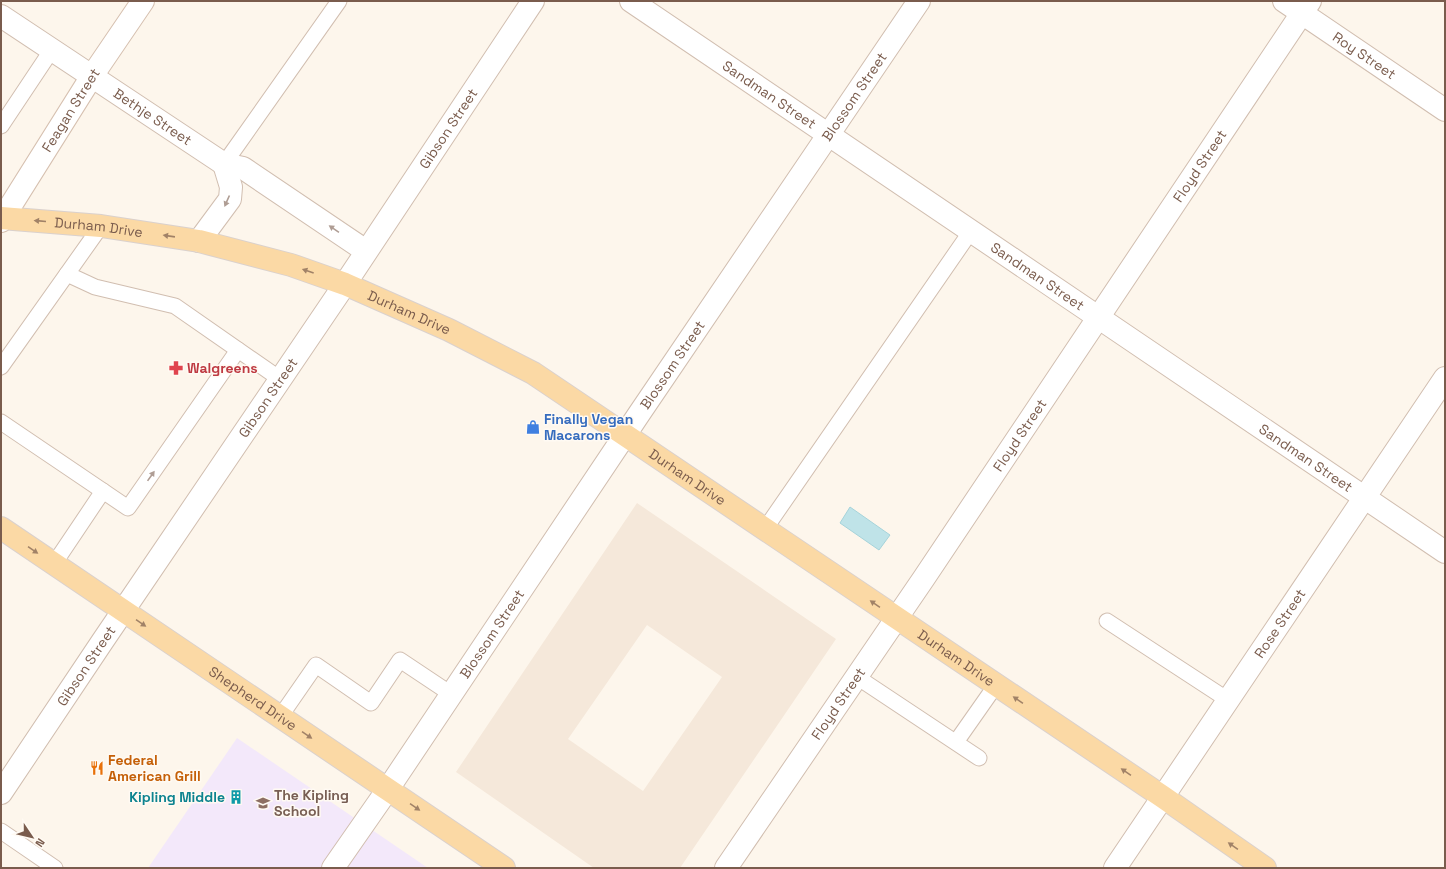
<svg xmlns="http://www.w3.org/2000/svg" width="1446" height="869" viewBox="0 0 1446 869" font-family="'Space Grotesk',sans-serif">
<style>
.residential{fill:#f5e8da;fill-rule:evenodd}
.education{fill:#f3e8fa}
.water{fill:#bfe3e8;stroke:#a5d3da}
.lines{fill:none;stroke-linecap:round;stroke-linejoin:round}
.lane-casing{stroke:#d1beb0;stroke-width:17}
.street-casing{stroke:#d1beb0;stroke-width:24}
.secondary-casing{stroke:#d6c0b0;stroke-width:24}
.primary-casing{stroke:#dad1cd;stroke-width:24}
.lane{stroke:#fff;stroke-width:15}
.street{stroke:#fff;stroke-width:22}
.secondary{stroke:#fff;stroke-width:22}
.primary{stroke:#fbd9a5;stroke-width:22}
.oneway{fill:#af9d94}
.oneway2{fill:#a18267}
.labels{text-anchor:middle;stroke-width:3;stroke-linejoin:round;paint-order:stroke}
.street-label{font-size:14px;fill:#7a5c4d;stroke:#fffaf3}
.health-label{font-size:14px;font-weight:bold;fill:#be3a42;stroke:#fffaf3;text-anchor:start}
.shop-label{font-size:14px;font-weight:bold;fill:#366cbe;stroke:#fffaf3;text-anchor:start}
.food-label{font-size:14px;font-weight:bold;fill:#c56008;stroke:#fffaf3;text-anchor:start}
.education-label{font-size:14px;font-weight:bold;fill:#785e54;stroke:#fffaf3;text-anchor:start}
.culture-label{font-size:14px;font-weight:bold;fill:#0d838f;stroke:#fffaf3;text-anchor:end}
</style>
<rect width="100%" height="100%" fill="#fdf6ec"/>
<!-- residential -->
<path class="residential" d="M637 503 836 639 680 868H594L456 772ZM647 625 722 677 643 791 568 739Z"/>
<!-- education -->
<polygon class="education" points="237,738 428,868 148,868"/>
<!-- water -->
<polygon class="water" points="850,507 890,535 879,550 840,523"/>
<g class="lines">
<defs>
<g id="lane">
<polyline points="1,126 51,51"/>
<polyline points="224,164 339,1"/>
<polyline points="67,274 95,287 175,306 280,379"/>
<polyline points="1,367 101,226"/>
<polyline points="1,422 128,508 238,350"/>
<polyline points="765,529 971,231"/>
<polyline points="54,564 103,491"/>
<polyline points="1107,621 1228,700"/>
<polyline points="857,677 979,758"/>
<polyline points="280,717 316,665 371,703 400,660 451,694"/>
<polyline points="956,742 996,685"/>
<polyline points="1,831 55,868"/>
</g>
<g id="street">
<path id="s1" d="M631 1 1445 552"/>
<path id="s2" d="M1284 1 1445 110"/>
<path id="s3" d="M1 16 224 164 243 168 366 251"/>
<polyline points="199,241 230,199 231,187 224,164"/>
<path id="s4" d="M1 793 102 642 345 284 533 1"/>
<path id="s5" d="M333 868 388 789 639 414 919 1"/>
<path id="s6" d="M726 868 924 578 1310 1"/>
<path id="s7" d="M1115 868 1445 378"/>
</g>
<g id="secondary">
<path id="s8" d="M1 221 92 76 143 1"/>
</g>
<g id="primary">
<path id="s9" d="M1 218 101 226 199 241 291 265 345 284 449 330 533 373 1163 797 1265 868"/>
<path id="s10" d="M1 528 504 868"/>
</g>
</defs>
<!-- lane casing -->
<use href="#lane" class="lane-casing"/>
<!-- street casing -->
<use href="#street" class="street-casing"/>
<!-- secondary casing -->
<use href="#secondary" class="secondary-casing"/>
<!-- primary casing -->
<use href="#primary" class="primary-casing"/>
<!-- lane -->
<use href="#lane" class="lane"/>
<!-- street -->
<use href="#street" class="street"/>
<!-- secondary -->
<use href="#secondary" class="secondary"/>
<!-- primary -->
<use href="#primary" class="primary"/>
</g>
<!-- one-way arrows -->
<defs><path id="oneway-solid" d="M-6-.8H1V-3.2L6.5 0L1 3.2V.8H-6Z"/></defs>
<g class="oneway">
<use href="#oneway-solid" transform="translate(227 201) rotate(114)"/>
<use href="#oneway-solid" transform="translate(334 229) rotate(-146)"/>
<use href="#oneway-solid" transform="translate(151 476) rotate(-55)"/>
</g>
<g class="oneway2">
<use href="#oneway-solid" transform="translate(40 221) rotate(-175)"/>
<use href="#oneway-solid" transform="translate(169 236) rotate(-172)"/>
<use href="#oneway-solid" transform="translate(308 271) rotate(-161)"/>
<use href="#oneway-solid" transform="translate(33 550) rotate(34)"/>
<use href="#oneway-solid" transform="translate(875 604) rotate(-146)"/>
<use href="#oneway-solid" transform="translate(141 623) rotate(34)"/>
<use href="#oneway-solid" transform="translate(1018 700) rotate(-146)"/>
<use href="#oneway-solid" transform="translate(307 735) rotate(34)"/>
<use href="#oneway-solid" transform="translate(1126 772) rotate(-146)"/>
<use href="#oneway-solid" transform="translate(415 807) rotate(34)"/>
<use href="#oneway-solid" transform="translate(1233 846) rotate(-145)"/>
</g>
<!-- icons -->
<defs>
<symbol id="pharmacy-bare" viewBox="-9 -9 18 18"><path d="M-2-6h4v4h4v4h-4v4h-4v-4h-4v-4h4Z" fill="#e0444e" stroke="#fffaf3" stroke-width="2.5" paint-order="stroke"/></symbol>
<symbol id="shop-bare" viewBox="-9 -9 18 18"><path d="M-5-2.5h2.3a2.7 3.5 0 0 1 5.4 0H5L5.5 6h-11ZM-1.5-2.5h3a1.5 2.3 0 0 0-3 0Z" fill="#3f7fe0" stroke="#fffaf3" stroke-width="2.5" paint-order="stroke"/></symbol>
<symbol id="restaurant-bare" viewBox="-9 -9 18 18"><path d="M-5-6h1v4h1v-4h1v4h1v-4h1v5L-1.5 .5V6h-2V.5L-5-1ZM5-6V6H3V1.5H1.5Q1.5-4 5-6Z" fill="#e8710a" stroke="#fffaf3" stroke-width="2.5" paint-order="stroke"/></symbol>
<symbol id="building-bare" viewBox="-9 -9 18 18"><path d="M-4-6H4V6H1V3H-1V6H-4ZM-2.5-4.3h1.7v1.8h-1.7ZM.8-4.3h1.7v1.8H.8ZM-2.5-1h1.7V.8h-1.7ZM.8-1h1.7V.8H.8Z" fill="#0f9aa8" stroke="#fffaf3" stroke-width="2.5" paint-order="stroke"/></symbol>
<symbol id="school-bare" viewBox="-9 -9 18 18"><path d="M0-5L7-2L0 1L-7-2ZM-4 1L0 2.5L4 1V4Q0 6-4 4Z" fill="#8d6e63" stroke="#fffaf3" stroke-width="2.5" paint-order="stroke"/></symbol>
</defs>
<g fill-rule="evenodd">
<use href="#pharmacy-bare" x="166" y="358" width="20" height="20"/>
<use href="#shop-bare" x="523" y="417" width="20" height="20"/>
<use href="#restaurant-bare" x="87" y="758" width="20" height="20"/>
<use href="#building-bare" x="226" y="787" width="20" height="20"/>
<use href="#school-bare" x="253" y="793" width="20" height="20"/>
</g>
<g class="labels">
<!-- street labels -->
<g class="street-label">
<text dy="5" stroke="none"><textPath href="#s2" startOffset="97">Roy Street</textPath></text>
<text dy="5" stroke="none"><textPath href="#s1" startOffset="167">Sandman Street</textPath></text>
<text dy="5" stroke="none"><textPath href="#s5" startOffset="931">Blossom Street</textPath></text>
<text dy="5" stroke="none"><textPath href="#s8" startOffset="131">Feagan Street</textPath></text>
<text dy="5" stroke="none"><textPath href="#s3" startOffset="182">Bethje Street</textPath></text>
<text dy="5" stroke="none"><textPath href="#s4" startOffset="801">Gibson Street</textPath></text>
<text dy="5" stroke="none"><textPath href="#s6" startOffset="847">Floyd Street</textPath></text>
<text dy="5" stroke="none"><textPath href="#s9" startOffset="98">Durham Drive</textPath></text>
<text dy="5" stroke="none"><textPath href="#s1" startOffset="491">Sandman Street</textPath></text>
<text dy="5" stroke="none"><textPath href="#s9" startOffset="422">Durham Drive</textPath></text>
<text dy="5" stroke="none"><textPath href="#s5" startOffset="607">Blossom Street</textPath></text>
<text dy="5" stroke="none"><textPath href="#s4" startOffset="477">Gibson Street</textPath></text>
<text dy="5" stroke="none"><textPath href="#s6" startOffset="523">Floyd Street</textPath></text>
<text dy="5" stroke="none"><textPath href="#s1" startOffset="815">Sandman Street</textPath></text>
<text dy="5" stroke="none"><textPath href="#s9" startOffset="746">Durham Drive</textPath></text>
<text dy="5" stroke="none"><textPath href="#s7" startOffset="295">Rose Street</textPath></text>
<text dy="5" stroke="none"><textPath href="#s5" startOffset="283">Blossom Street</textPath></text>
<text dy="5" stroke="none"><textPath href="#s9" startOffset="1070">Durham Drive</textPath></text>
<text dy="5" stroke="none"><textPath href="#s4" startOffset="153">Gibson Street</textPath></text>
<text dy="5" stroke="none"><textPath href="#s10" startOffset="304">Shepherd Drive</textPath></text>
<text dy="5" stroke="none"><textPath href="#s6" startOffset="199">Floyd Street</textPath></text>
</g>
<!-- health labels -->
<g class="health-label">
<text x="187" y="373">Walgreens</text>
</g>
<!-- shop labels -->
<g class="shop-label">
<text x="544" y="424">Finally Vegan<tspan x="544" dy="16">Macarons</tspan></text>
</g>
<!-- food labels -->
<g class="food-label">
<text x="108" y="765">Federal<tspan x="108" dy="16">American Grill</tspan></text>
</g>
<!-- education labels -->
<g class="education-label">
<text x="274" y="800">The Kipling<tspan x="274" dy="16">School</tspan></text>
</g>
<!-- culture labels -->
<g class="culture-label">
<text x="225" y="802">Kipling Middle</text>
</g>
</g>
<!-- border -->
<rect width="1446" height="869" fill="none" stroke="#7a5c4d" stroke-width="4"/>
<!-- north arrow -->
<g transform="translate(32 837) rotate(125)" stroke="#fffaf3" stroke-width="3" paint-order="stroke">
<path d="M0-3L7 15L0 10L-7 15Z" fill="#7a5c4d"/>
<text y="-6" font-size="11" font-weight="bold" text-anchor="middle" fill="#7a5c4d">N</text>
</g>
</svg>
